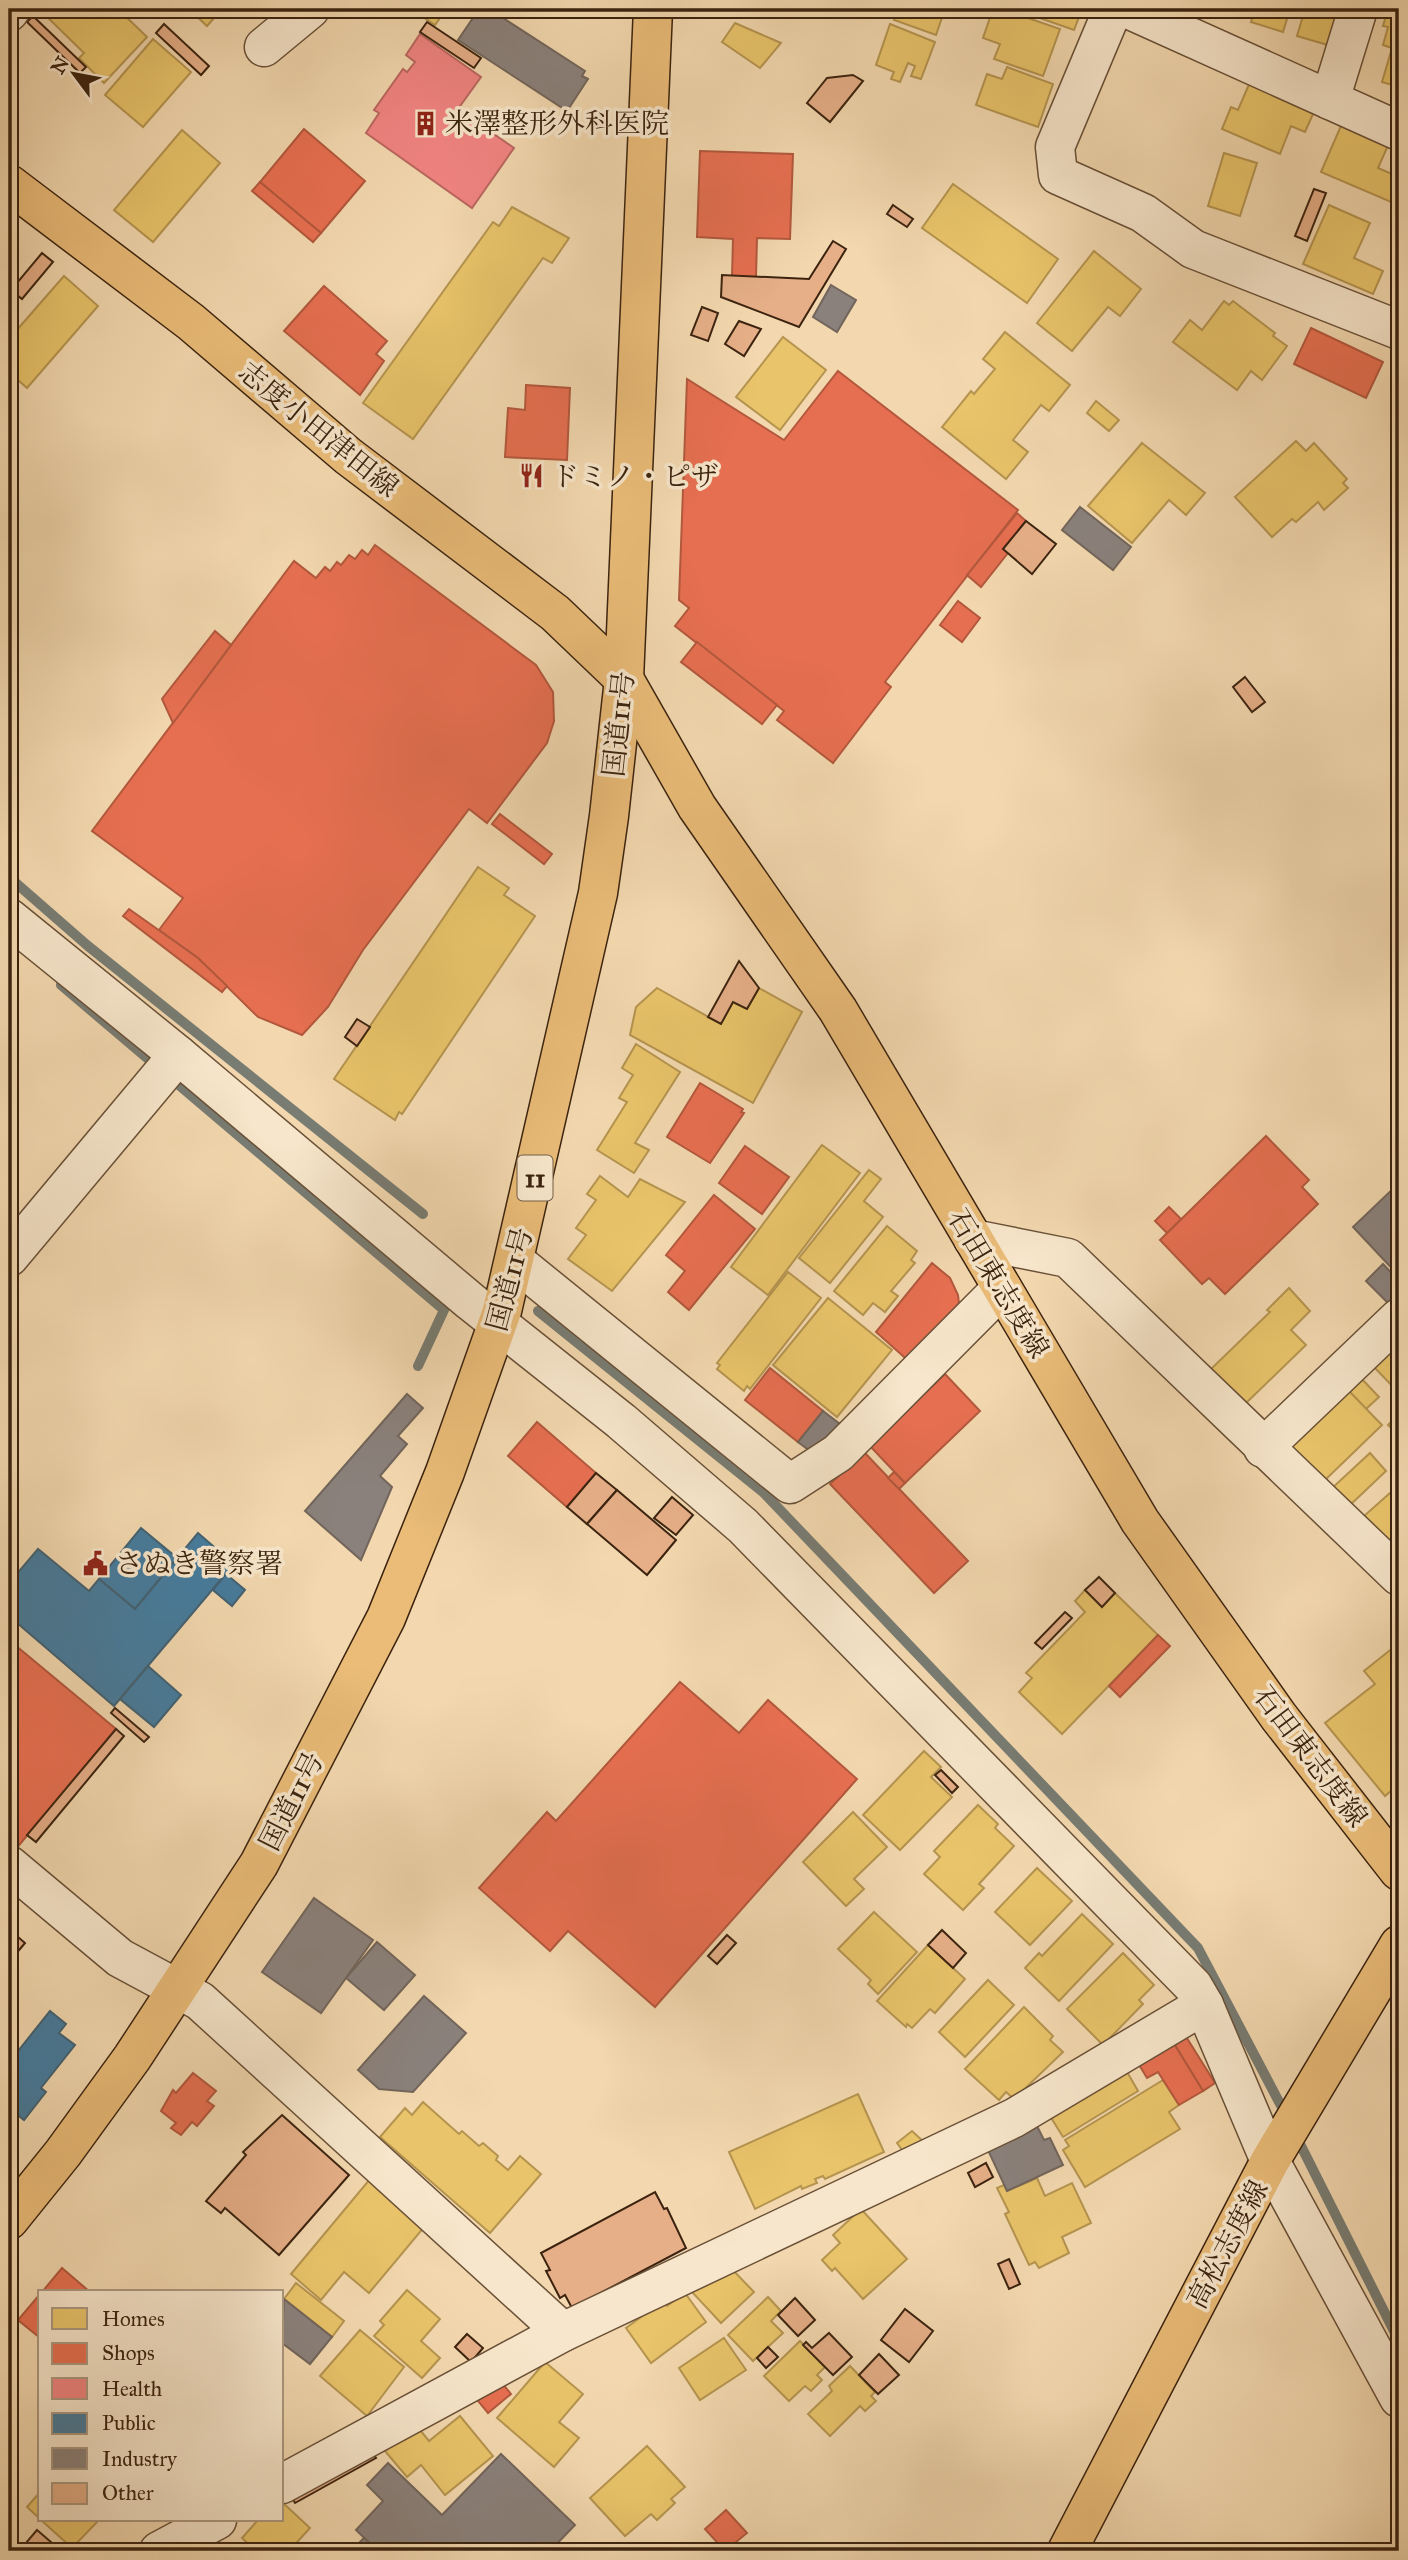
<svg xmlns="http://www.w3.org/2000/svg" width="1408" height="2560" viewBox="0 0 1408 2560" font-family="'IM FELL Great Primer','Noto Serif JP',serif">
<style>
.homes{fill:#e9c46a;stroke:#b5944f;stroke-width:2}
.shops{fill:#e76f51;stroke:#b3583d;stroke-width:2}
.health{fill:#f28482;stroke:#bb6760;stroke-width:2}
.public{fill:#457b9d;stroke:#426172;stroke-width:2}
.industry{fill:#8a817c;stroke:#72655b;stroke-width:2}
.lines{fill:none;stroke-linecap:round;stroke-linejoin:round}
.stream{stroke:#787c73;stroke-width:10}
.building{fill:#e6af88;stroke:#3b230f;stroke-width:2}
.minor-casing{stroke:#695037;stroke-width:41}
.major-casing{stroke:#3b230f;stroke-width:41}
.highway-casing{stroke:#3b230f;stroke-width:41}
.minor{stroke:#f7e6cb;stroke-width:38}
.major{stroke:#eabc78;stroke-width:38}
.highway{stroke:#eabc78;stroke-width:38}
.labels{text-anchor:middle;stroke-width:7;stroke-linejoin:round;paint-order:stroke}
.shield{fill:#f7e6cb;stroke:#735e47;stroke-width:2}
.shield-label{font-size:26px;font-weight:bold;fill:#3b230f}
.poi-label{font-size:28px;fill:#3b230f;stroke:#f7e6cb;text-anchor:start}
.street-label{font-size:28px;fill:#3b230f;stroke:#f7e6cb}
</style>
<rect width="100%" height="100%" fill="#f3d8af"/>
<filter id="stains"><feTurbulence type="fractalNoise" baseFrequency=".00286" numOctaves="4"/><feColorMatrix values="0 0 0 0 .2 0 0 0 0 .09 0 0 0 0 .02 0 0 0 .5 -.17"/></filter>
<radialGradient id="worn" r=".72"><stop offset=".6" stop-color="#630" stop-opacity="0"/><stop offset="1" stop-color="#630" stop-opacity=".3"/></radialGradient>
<!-- homes -->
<g class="homes">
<polygon points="39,9 118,9 147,37 104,83 79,58 84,53"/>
<polygon points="197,9 222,9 207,26 193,13"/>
<polygon points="411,9 446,9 435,25"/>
<polygon points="898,9 945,9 936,35 894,20"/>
<polygon points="993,9 1002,9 1060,29 1043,76 994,59 1000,44 983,38"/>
<polygon points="1014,9 1082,9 1074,30"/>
<polygon points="1255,9 1290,9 1283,32 1251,22"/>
<polygon points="1305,9 1350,9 1338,48 1297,36"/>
<polygon points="1388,9 1399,9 1399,87 1382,82 1392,48 1383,45 1388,27 1383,26"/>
<polygon points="735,23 781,43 760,68 722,42"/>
<polygon points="890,24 935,42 921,79 911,76 915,66 908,63 900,82 891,79 894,72 876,65"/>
<polygon points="153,39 191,72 143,127 105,95"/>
<polygon points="1007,67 1053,84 1038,127 976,105 987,74 1002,79"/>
<polygon points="1253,75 1318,103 1305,132 1291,126 1280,154 1222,129 1231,107 1238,110"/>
<polygon points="1343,121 1390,141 1378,168 1399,177 1391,202 1321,172"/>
<polygon points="182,130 220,163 153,242 114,210"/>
<polygon points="1224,153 1257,163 1240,216 1208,206"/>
<polygon points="953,184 1058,259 1027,303 922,228"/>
<polygon points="1329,205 1370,223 1354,258 1383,271 1373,294 1303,264"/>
<polygon points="512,207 569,238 552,263 543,258 413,439 363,403 493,222 499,226"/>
<polygon points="1094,251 1141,289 1120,316 1108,307 1072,351 1037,323"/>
<polygon points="64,276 98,306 27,388 9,372 9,339"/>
<polygon points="1224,301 1229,305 1233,301 1275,333 1273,336 1287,346 1262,380 1251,371 1237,390 1173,342 1190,320 1202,330"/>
<polygon points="1005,332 1070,385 1049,411 1041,405 1013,440 1028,452 1006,479 942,427 971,391 974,394 995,369 983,359"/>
<polygon points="783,337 826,370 780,430 736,397"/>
<polygon points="1096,401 1119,420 1109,431 1087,413"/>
<polygon points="1296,441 1306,451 1314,443 1347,479 1343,483 1348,488 1324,510 1318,502 1296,522 1292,519 1272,537 1235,497"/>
<polygon points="1142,443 1205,493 1186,515 1169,500 1132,543 1088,506"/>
<polygon points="478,867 509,888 504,895 535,916 402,1114 399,1112 395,1120 334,1079"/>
<polygon points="657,988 721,1024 733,1002 747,1009 759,988 802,1012 753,1103 630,1035 636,1007"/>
<polygon points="636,1044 680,1072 635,1143 649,1150 634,1173 597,1150 627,1102 619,1098 633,1075 622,1068"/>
<polygon points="822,1145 860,1173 768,1295 731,1267"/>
<polygon points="869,1170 881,1179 864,1201 883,1217 830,1283 799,1258"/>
<polygon points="600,1176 628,1197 640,1179 685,1202 612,1291 568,1259 586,1235 576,1228 596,1200 587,1194"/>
<polygon points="887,1226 917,1251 911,1260 915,1263 891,1291 898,1296 885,1312 873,1303 863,1315 834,1291"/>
<polygon points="788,1272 821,1298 750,1389 747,1386 744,1391 717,1369 720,1365 717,1363"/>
<polygon points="1289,1288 1310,1311 1291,1330 1306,1345 1245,1404 1211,1369 1270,1312 1267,1310"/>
<polygon points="828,1298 892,1350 837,1417 773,1365"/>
<polygon points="1399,1341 1399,1393 1373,1366"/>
<polygon points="1359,1376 1379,1397 1366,1409 1346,1388"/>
<polygon points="1346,1388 1382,1425 1324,1481 1288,1444"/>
<polygon points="1399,1413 1399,1436 1388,1425"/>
<polygon points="1370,1453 1386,1471 1347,1508 1330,1490"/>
<polygon points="1399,1485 1399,1554 1364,1516"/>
<polygon points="1085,1590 1102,1607 1115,1593 1158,1635 1062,1734 1019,1692 1032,1678 1026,1673 1085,1612 1075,1601"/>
<polygon points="1399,1643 1399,1784 1385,1796 1325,1723 1375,1684 1364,1671"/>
<polygon points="924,1751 941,1767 931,1777 952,1797 900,1850 863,1815"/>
<polygon points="978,1805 998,1824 995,1828 1014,1846 979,1884 984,1888 963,1910 924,1874 940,1857 934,1851"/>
<polygon points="853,1812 887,1847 854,1879 864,1889 846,1906 803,1862"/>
<polygon points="1037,1868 1072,1901 1030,1945 995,1912"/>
<polygon points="874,1912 917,1952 878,1994 868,1984 871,1980 838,1949"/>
<polygon points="1082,1914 1113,1944 1059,2001 1025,1968 1039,1953 1042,1956"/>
<polygon points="928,1945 965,1979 935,2013 930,2009 912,2028 907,2024 906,2027 877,2001"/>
<polygon points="1123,1953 1154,1985 1139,2000 1143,2004 1103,2045 1067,2009"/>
<polygon points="988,1980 1014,2005 965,2057 939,2032"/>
<polygon points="1024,2007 1053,2036 1050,2040 1063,2052 1014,2099 1006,2092 999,2100 965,2069"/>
<polygon points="1126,2070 1138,2091 1063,2137 1050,2116"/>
<polygon points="1163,2080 1179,2105 1169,2112 1180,2129 1085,2187 1063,2150 1069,2146 1065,2140"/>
<polygon points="858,2094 884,2152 825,2179 823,2176 815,2179 817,2183 802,2189 801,2186 755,2209 729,2152"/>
<polygon points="423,2102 459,2134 462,2131 479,2146 483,2143 498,2156 496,2160 508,2170 520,2156 541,2174 490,2233 380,2137 405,2108 412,2115"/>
<polygon points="912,2131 926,2144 905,2154 897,2143"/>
<polygon points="375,2173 425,2226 369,2293 344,2272 321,2300 291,2274"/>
<polygon points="1037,2178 1045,2196 1072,2183 1091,2223 1062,2237 1069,2253 1039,2268 1035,2262 1029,2265 1005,2214 1009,2212 997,2188 1004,2185 1007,2191"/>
<polygon points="861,2209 907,2259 863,2299 835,2268 832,2271 822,2260 840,2243 833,2235"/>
<polygon points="727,2264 754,2292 721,2323 691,2291"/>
<polygon points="296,2283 344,2321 332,2337 284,2299"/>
<polygon points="407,2290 440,2319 421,2341 440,2358 422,2378 374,2336 384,2325 380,2321"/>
<polygon points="685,2293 706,2322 651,2363 626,2328 663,2301 667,2306"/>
<polygon points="768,2297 781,2311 771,2321 783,2333 753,2361 728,2335"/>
<polygon points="360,2330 404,2367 367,2416 320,2376"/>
<polygon points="724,2338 746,2370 700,2400 679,2368"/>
<polygon points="800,2341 825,2367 817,2375 822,2380 811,2391 805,2386 789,2401 764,2376"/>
<polygon points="545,2362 583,2394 559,2422 579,2438 554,2467 497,2418"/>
<polygon points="850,2366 875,2392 871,2396 876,2401 865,2411 860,2406 830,2436 808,2414 832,2391 829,2386"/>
<polygon points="460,2416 493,2456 445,2495 421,2465 407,2477 385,2451 416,2425 429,2441"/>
<polygon points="647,2446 685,2487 671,2499 675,2503 657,2520 651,2514 625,2536 590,2498"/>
<polygon points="40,2492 40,2519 27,2507"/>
<polygon points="282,2502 310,2528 289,2551 256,2551 242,2538 258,2520 282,2520"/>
<polygon points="41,2520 99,2520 72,2548"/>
</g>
<!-- shops -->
<g class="shops">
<polygon points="304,129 365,181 321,233 260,182"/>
<polygon points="700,151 793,154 790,239 757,238 756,277 732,276 733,239 697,237"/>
<polygon points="260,182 321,233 313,242 252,191"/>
<polygon points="324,286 387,341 376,354 384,361 360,395 284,331"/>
<polygon points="1311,328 1383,362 1366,398 1294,364"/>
<polygon points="838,371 1018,510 885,682 891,687 833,763 777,720 784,711 675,626 689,608 679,600 687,379 784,440"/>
<polygon points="526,385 570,388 567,460 505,457 508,408 525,410"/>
<polygon points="1017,513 1026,521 1003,549 1008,553 981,587 967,575"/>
<polygon points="375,545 536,665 553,692 554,721 547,743 487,823 469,809 363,950 328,1007 302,1035 258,1017 198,958 159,930 183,898 92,831 294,561 316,578 325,567 330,571 337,562 341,565 349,555 355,559 362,550 368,555"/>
<polygon points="958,601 980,618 962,642 940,625"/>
<polygon points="215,631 231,645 173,723 162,699"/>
<polygon points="697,642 777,705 762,724 681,662"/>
<polygon points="500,814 552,854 544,864 492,824"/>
<polygon points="129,909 198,958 227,986 222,992 123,916"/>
<polygon points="700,1083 743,1109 741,1112 744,1113 710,1163 667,1137"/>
<polygon points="1266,1136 1309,1180 1302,1187 1318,1204 1225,1294 1209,1278 1202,1284 1160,1240"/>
<polygon points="745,1146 789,1177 762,1214 719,1183"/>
<polygon points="714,1195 755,1229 689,1310 668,1292 685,1271 666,1255"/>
<polygon points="1169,1207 1181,1219 1167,1233 1155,1221"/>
<polygon points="932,1263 950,1278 958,1295 960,1313 912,1364 876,1332"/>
<polygon points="770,1368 823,1411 798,1442 745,1400"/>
<polygon points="945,1374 980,1411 905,1483 870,1446"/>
<polygon points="537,1422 596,1473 567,1507 508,1456"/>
<polygon points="864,1452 968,1561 934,1593 830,1484"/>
<polygon points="894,1472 905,1483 899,1489 888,1478"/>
<polygon points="1158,1635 1170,1646 1120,1697 1109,1686"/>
<polygon points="9,1640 116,1729 16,1849 9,1844"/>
<polygon points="680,1682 739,1733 768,1700 857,1779 655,2007 568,1931 550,1951 479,1888 547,1812 556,1821"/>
<polygon points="1185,2035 1215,2083 1203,2091 1173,2042"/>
<polygon points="1173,2042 1203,2091 1179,2105 1158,2072 1147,2078 1138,2063"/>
<polygon points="193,2073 216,2091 207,2101 214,2106 197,2126 192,2122 181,2135 171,2128 176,2123 161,2111 173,2090 176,2093"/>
<polygon points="62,2268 90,2292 42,2292"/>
<polygon points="40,2294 40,2338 18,2320"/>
<polygon points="497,2377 511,2394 488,2413 474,2396"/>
<polygon points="726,2510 747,2533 725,2551 705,2529"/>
</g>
<!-- health -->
<polygon class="health" points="420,34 481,77 458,109 514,148 472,208 366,133 379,113 374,110 403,69 407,72 415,62 406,55"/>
<!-- public -->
<g class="public">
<polygon points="141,1528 177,1558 135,1609 99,1579"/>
<polygon points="198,1533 234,1564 114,1706 9,1616 9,1583 38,1549 89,1591 99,1579 135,1609"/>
<polygon points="226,1574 245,1590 232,1606 213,1590"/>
<polygon points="148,1666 181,1695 154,1727 120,1699"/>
<polygon points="50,2011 66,2024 59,2033 75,2045 41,2088 46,2092 24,2120 9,2108 9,2044 18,2051"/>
</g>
<!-- industry -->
<g class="industry">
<polygon points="479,9 489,9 585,71 582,76 588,79 567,111 458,40"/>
<polygon points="831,285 856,300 837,332 813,317"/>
<polygon points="1080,507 1131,547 1113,570 1062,530"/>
<polygon points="1399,1183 1399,1276 1353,1227"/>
<polygon points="1383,1264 1399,1281 1399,1292 1388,1303 1366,1281"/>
<polygon points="407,1394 423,1408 398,1436 407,1444 380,1476 392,1487 361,1560 305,1511"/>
<polygon points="823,1411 844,1427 814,1454 798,1442"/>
<polygon points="314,1898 373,1940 321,2013 262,1972"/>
<polygon points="377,1942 415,1975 384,2010 346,1978"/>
<polygon points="424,1996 466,2033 413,2092 379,2089 358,2070"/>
<polygon points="1036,2124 1044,2140 1050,2138 1063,2165 1007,2191 987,2148"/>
<polygon points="284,2299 332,2337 310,2364 282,2343"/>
<polygon points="501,2454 575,2525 550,2551 378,2551 356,2530 383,2501 367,2485 388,2463 442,2515"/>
<polygon points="364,2538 378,2551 351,2551"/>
</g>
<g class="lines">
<!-- stream -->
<g class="stream">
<polyline points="9,877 88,946 423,1214"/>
<polyline points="61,985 444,1310 418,1366"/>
<polyline points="538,1311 763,1492 1198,1948 1287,2117"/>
<polyline points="1295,2134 1399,2341"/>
</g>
</g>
<!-- building -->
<g class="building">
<polygon points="33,16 86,67 80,73 27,22"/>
<polygon points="427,22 481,58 474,68 420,32"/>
<polygon points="164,24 209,66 201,75 156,33"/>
<polygon points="853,75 863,81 830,122 807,103 827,78"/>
<polygon points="1314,189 1326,193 1307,241 1295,236"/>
<polygon points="893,205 913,219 907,227 887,214"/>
<polygon points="833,241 846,249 799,327 721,297 722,275 809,279"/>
<polygon points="42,253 53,262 22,299 11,290"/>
<polygon points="702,307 718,313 708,341 691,335"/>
<polygon points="739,321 761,329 744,356 725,344"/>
<polygon points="1026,521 1056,544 1032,574 1003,549"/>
<polygon points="1245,677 1265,702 1252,712 1233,687"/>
<polygon points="739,961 759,988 747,1009 733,1002 721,1024 708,1017"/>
<polygon points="357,1019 370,1027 357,1046 345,1037"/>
<polygon points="596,1473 617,1490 587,1524 567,1507"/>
<polygon points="617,1490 676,1540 647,1575 587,1524"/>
<polygon points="672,1497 693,1515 676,1535 654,1518"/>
<polygon points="1099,1577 1115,1593 1102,1607 1085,1590"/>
<polygon points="1065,1612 1072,1618 1042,1649 1035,1643"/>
<polygon points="115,1708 149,1737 144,1742 111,1713"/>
<polygon points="116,1729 124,1736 36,1842 27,1835"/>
<polygon points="941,1770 958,1787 952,1793 935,1775"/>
<polygon points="10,1930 25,1943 9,1962 9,1932"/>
<polygon points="942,1930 966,1953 953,1968 928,1945"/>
<polygon points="727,1935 736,1943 717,1964 708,1956"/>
<polygon points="282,2115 349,2175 279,2255 225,2208 221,2213 206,2201 246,2155 243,2152"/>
<polygon points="986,2163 993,2177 975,2187 968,2173"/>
<polygon points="655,2192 664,2209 667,2208 686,2248 572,2308 565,2295 560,2298 546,2271 550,2270 541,2253"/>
<polygon points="1009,2259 1020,2284 1009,2289 998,2264"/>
<polygon points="795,2298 815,2320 798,2336 778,2315"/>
<polygon points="905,2309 933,2331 909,2362 881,2340"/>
<polygon points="829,2333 852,2357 833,2375 803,2345 806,2342 812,2348"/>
<polygon points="467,2334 483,2348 471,2362 455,2347"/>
<polygon points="768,2347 778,2357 766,2368 757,2358"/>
<polygon points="879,2354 899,2375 878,2394 859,2375"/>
<polygon points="367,2444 376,2458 295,2503 287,2489"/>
<polygon points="37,2530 59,2549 57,2551 20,2550"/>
</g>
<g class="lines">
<defs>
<g id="minor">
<polyline points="1113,9 1055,147 1058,175 1143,213 1193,249 1399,330"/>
<polyline points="1128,9 1399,131"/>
<polyline points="9,12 11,9"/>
<polyline points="264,47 310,9"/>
<polyline points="1330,100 1358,9"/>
<polyline points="9,918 178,1055 470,1301 621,1421 743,1526 1193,1986 1204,2005 1270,2161 1399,2398"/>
<polyline points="973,1239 1068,1258 1399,1576"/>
<polyline points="9,1257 178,1055"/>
<polyline points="516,1262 790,1484 838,1453 1002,1288"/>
<polyline points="1263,1448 1399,1318"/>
<polyline points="9,1865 120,1958 200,2001 563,2332"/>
<polyline points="282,2484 563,2332 1014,2118 1204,2005"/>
<polyline points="159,2551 217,2520"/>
</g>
<g id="major">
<polyline points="9,184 191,322 348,456 555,613 624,679 697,807 838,1010 1140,1521 1279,1717 1399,1871"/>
<polyline points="1067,2551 1270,2161 1399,1945"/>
</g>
<polyline id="highway" points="9,2220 63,2153 132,2058 259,1864 386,1618 445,1472 502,1311 598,893 609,816 624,679 653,9"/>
</defs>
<!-- minor casing -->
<use href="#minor" class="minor-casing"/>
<!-- major casing -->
<use href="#major" class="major-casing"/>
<!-- highway casing -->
<use href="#highway" class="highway-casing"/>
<!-- minor -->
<use href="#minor" class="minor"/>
<!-- major -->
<use href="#major" class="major"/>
<!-- highway -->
<use href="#highway" class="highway"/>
</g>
<!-- icons -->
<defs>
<symbol id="building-bare" viewBox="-9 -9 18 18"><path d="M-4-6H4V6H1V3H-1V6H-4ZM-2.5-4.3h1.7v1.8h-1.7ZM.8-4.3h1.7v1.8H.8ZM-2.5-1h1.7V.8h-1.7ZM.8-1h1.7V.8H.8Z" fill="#8f2418" stroke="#f7e6cb" stroke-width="2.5" paint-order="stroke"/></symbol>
<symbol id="restaurant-bare" viewBox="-9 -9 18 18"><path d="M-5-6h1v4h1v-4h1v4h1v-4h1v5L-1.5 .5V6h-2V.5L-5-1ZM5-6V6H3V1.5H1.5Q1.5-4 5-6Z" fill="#8f2418" stroke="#f7e6cb" stroke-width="2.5" paint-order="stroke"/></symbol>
<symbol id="civic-bare" viewBox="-9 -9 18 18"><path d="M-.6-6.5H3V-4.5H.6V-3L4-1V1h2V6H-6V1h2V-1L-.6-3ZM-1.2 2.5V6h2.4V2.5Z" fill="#8f2418" stroke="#f7e6cb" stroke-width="2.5" paint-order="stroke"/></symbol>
</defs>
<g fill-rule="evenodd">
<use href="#building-bare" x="408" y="106" width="35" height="35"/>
<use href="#restaurant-bare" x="514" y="458" width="35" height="35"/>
<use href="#civic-bare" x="78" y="1546" width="35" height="35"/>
</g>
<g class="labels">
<!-- shield labels -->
<rect class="shield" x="517.5" y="1155.5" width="35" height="45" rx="5"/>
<g class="shield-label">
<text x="535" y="1187">11</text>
</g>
<!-- poi labels -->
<g class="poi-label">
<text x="445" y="133">米澤整形外科医院</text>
<text x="551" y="486">ドミノ・ピザ</text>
<text x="115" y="1573">さぬき警察署</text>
</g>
<!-- street labels -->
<g class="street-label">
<text transform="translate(319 429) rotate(39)" y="10">志度小田津田線</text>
<text transform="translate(618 724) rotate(-84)" y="10">国道11号</text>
<text transform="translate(509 1279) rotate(-75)" y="10">国道11号</text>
<text transform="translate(999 1283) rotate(59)" y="10">石田東志度線</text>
<text transform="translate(1311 1756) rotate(53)" y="10">石田東志度線</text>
<text transform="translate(291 1801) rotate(-63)" y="10">国道11号</text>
<text transform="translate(1227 2244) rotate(-62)" y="10">高松志度線</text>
</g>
</g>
<!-- margin -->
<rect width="1408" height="2560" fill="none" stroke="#f3d8af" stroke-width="35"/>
<rect x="10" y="10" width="1387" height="2539" fill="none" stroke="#3b230f" stroke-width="3.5"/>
<rect x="18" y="18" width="1373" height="2525" fill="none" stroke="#3b230f" stroke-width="2"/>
<!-- legend -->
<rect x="38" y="2290" width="245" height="231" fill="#f7e6cb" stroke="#ac9880" stroke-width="2"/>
<rect x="52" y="2308" width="35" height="21" fill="#e9c46a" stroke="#ac9880" stroke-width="2"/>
<text x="102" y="2326" font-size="21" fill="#3b230f">Homes</text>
<rect x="52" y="2343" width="35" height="21" fill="#e76f51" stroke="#ac9880" stroke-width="2"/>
<text x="102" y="2360" font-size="21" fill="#3b230f">Shops</text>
<rect x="52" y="2378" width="35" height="21" fill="#f28482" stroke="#ac9880" stroke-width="2"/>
<text x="102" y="2396" font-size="21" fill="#3b230f">Health</text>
<rect x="52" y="2413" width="35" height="21" fill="#457b9d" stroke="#ac9880" stroke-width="2"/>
<text x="102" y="2430" font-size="21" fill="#3b230f">Public</text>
<rect x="52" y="2448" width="35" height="21" fill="#8a817c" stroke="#ac9880" stroke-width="2"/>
<text x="102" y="2466" font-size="21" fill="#3b230f">Industry</text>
<rect x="52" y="2483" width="35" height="21" fill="#e6af88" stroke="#ac9880" stroke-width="2"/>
<text x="102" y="2500" font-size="21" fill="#3b230f">Other</text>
<!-- north arrow -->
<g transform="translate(74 74) rotate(302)" stroke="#f7e6cb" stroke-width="5" paint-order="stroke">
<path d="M0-5L12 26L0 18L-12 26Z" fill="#3b230f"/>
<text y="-10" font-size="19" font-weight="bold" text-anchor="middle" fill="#3b230f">N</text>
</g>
<rect width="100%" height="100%" filter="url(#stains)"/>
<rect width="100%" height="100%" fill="url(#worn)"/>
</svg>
